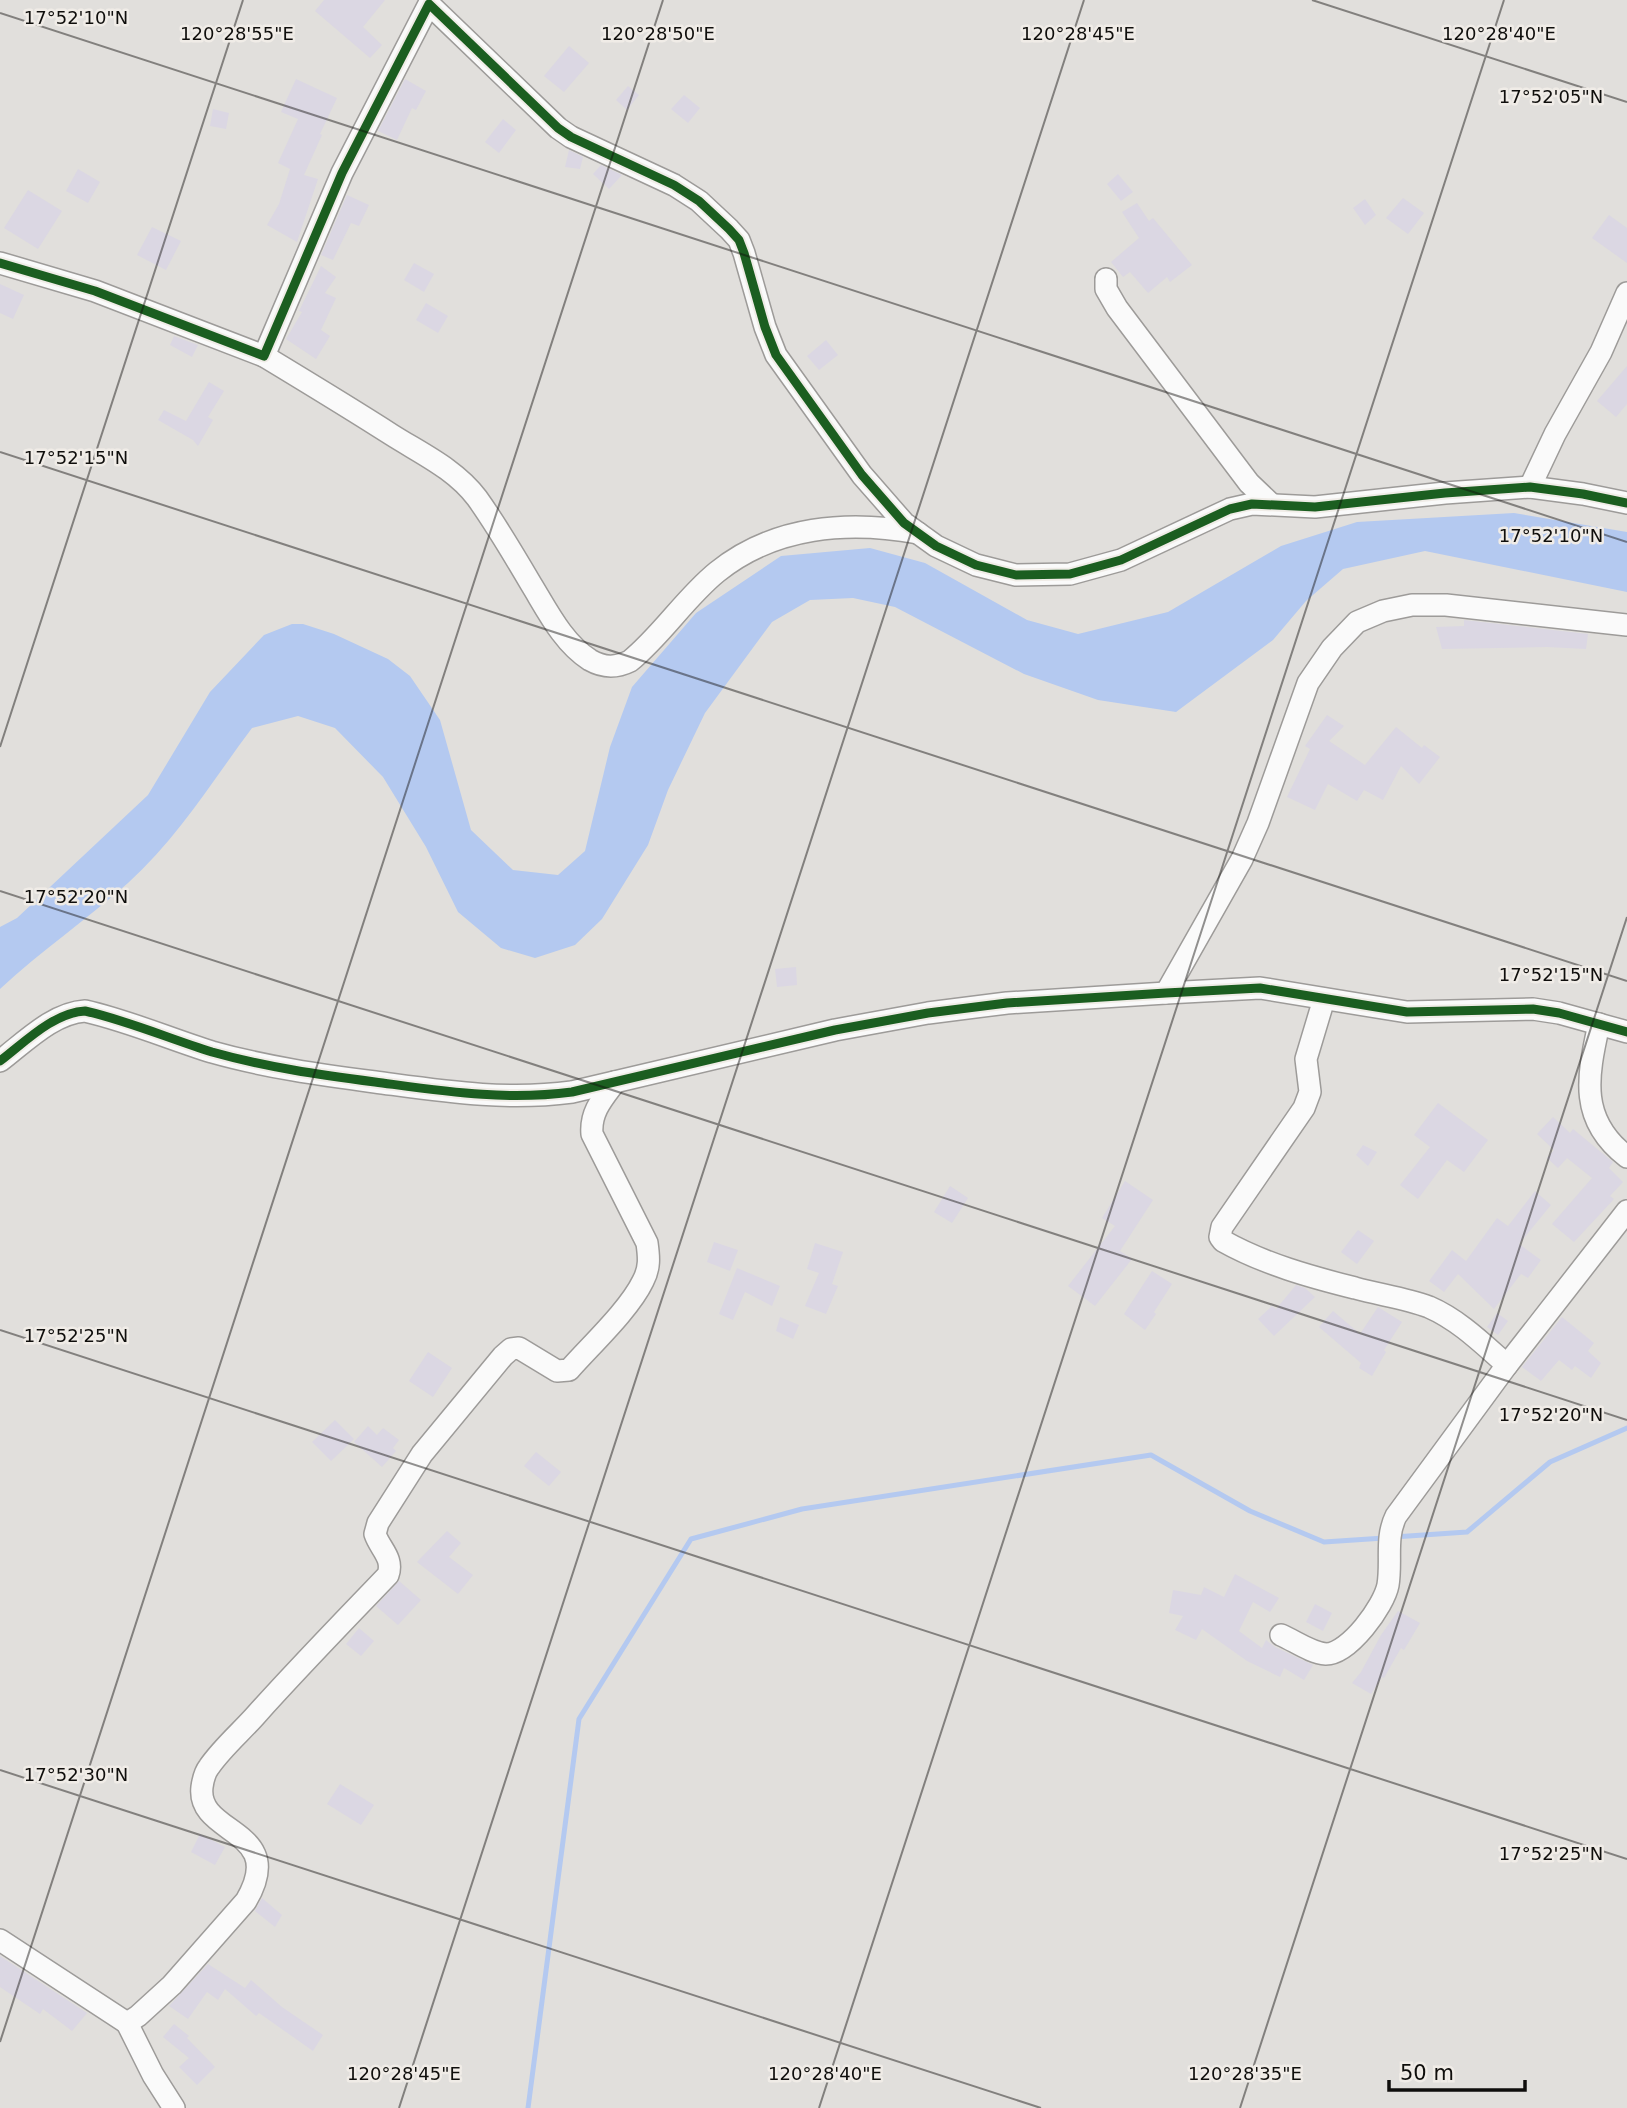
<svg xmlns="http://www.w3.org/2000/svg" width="1627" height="2108" viewBox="0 0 1627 2108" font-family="'DejaVu Sans',sans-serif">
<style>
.water{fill:#b4c9f0}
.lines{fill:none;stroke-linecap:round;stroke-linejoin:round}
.stream{stroke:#b4c9f0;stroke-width:5}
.building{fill:#dbd7e3}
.minor-casing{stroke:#9d9b99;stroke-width:24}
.minor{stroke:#fafafa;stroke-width:21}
.cycleway-casing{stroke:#f0ece7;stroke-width:13}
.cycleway{stroke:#1b5e20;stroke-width:9}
.ticks{fill:none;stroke:#0f0e0c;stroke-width:2;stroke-opacity:0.45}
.ticks-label{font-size:18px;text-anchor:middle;fill:#0f0e0c;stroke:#f0ece7;stroke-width:5;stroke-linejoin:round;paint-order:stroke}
</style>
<rect width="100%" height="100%" fill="#e1dfdc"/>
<!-- water -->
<path class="water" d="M1514 513 1627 532V592L1425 551 1343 569 1306 601 1273 640 1176 712 1098 700 1024 674 895 607 853 598 810 600 772 622 705 713 668 790 648 845 602 919 575 945 535 958 501 948 458 912 426 847 383 777 335 728 298 716 252 728C213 780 178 838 128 883 86 920 41 951 0 989V927L17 918 148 795 210 692 264 635 292 624H303L334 634 388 659 410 676 440 720 471 830 513 870 558 875 585 851 610 747 632 687 696 613 781 556 870 548 925 563 1027 620 1078 634 1168 612 1281 546 1357 522Z"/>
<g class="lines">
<!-- stream -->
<g class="stream">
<polyline points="1394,1537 1467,1532 1550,1462 1627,1428"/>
<polyline points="528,2108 579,1719 691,1539 802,1509 1151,1455 1250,1511 1324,1542 1384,1538"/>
</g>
</g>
<!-- building -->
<g class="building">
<polygon points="324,0 385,0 363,27 382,45 370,58 315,11"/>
<polygon points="569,46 589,63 564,92 544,76"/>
<polygon points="296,79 337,98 320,134 322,135 304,175 318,179 297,242 267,225 279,204 290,169 278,163 298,119 281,112"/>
<polygon points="405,79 426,91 416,110 412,108 397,140 378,131"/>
<polygon points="628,86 639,95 627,110 616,100"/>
<polygon points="684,95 700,108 688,123 671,109"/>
<polygon points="213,109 229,113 226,129 210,126"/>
<polygon points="503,119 516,130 499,153 485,142"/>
<polygon points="569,150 583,157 580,169 565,167"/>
<polygon points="601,165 622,175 609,189 593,174"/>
<polygon points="78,169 100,182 88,203 66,191"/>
<polygon points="1118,174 1133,192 1121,201 1107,184"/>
<polygon points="28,190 62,211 38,249 4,228"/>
<polygon points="347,195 369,205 359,226 351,223 333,260 321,255"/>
<polygon points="1403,198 1424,213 1408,234 1386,218"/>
<polygon points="1365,199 1376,215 1365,225 1353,208"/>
<polygon points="1137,203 1149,221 1153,218 1192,265 1170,282 1167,277 1148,293 1130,272 1123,277 1111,262 1139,238 1122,212"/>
<polygon points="1609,215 1627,228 1627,263 1592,238"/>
<polygon points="152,227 181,241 166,270 137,255"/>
<polygon points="414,263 434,274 424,292 404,280"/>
<polygon points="321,266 336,277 325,293 336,298 321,330 330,336 316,359 286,339 302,312 299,311"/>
<polygon points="0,284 24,295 13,319 0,313"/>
<polygon points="426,303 448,316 438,333 416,320"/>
<polygon points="174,336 198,345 192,357 170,345"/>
<polygon points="826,340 838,355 819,370 807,356"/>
<polygon points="1627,366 1627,404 1616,417 1597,401"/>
<polygon points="209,382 224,391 208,417 213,420 198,446 193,440 158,420 164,410 186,421"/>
<polygon points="1464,620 1588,634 1586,649 1547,647 1442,649 1436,627 1464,626"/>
<polygon points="1327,715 1344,726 1329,741 1365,765 1396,727 1422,748 1424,745 1440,757 1419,784 1401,766 1383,800 1364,790 1357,801 1328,784 1315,810 1287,797 1310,749 1305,746"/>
<polygon points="796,967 797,985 777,987 775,969"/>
<polygon points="1438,1103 1488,1140 1464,1172 1447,1160 1418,1199 1400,1185 1430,1147 1414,1135"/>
<polygon points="1553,1117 1570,1133 1573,1129 1613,1162 1609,1168 1623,1182 1610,1196 1614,1199 1574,1242 1552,1224 1592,1178 1567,1158 1558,1168 1547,1158 1554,1150 1537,1134"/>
<polygon points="1363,1145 1377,1152 1368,1166 1356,1155"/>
<polygon points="1125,1181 1153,1200 1120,1251 1132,1259 1095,1306 1068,1286 1115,1226 1102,1218"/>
<polygon points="950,1186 968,1198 952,1223 934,1212"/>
<polygon points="1535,1191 1551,1205 1519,1244 1541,1260 1528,1278 1521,1274 1494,1309 1458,1274 1444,1292 1429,1281 1452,1250 1466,1261 1497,1218 1508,1226"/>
<polygon points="1358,1230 1374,1241 1357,1264 1341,1252"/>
<polygon points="714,1242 738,1250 730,1271 707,1262"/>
<polygon points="815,1243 843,1252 832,1284 838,1286 826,1314 805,1306 819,1273 807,1269"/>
<polygon points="737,1268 780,1286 772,1306 745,1292 733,1320 719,1314"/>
<polygon points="1152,1271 1172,1284 1154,1312 1156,1314 1145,1330 1124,1314"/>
<polygon points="1296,1285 1305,1288 1315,1297 1274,1336 1258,1319 1272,1306 1276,1309"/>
<polygon points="1378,1307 1402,1322 1384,1350 1386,1352 1372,1376 1359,1368 1361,1363 1319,1327 1333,1311 1360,1334"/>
<polygon points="1497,1313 1508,1321 1498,1335 1487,1327"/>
<polygon points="780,1317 799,1325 793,1339 776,1331"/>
<polygon points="1562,1317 1594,1343 1588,1351 1601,1363 1591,1378 1575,1366 1572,1370 1559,1360 1541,1381 1522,1367"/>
<polygon points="428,1352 452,1368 433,1397 409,1381"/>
<polygon points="335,1420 354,1439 331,1461 312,1442"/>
<polygon points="368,1426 377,1435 383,1428 399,1440 393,1448 396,1451 382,1467 354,1442"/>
<polygon points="536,1452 561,1472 549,1486 524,1466"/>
<polygon points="447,1531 461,1543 449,1557 473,1575 458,1594 417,1562"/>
<polygon points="1235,1574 1279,1598 1270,1612 1253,1602 1239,1631 1262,1648 1266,1640 1275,1647 1313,1665 1304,1680 1284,1668 1280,1677 1247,1661 1202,1629 1196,1640 1175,1630 1183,1616 1169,1613 1173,1590 1201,1595 1204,1587 1224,1597"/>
<polygon points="399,1581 421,1600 398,1625 376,1606"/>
<polygon points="1315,1604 1332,1613 1323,1631 1306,1622"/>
<polygon points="1398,1611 1420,1623 1404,1650 1401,1648 1384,1678 1382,1677 1371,1694 1352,1683 1361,1672 1381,1635"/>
<polygon points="359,1628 374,1641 361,1656 346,1644"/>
<polygon points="340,1784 374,1805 361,1825 327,1804"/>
<polygon points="200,1834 225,1847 215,1865 191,1852"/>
<polygon points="262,1898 282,1915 275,1927 255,1911"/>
<polygon points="0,1956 87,2013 72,2031 43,2009 40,2014 0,1987"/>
<polygon points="208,1964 245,1988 251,1980 282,2007 323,2035 313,2051 259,2013 256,2016 225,1989 218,2000 207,1992 188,2019 169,2006"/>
<polygon points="174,2024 189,2036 187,2038 215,2067 197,2085 179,2067 189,2058 163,2037"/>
</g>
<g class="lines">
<defs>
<g id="minor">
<polyline points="0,263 95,291 264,356 342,173 429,4 558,128 571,137 674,185 699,201 729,229 739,240 744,253 765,327 776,355 862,475 904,523 936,546 976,565 1016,575 1070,574 1121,560 1230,509 1252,504 1315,507 1445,493 1530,487 1583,494 1627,503"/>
<polyline points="1106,279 1106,289 1117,308 1249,483 1271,504"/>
<path d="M264 356C307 382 350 408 392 435 422 454 455 469 477 498 497 526 514 555 531 584 547 610 563 643 590 660 604 668 616 668 630 661 662 635 685 598 717 572 774 526 848 520 918 533"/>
<polyline points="1530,487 1555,434 1601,352 1627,293"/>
<polyline points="1166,993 1242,859 1258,823 1308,683 1332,648 1357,622 1383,611 1412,605 1446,605 1627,625"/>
<path d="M1324 999 1306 1059 1310 1092 1304 1108 1222 1227 1220 1237 1223 1241C1264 1264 1311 1277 1355 1288 1380 1295 1405 1298 1429 1307 1459 1320 1483 1344 1507 1365"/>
<path d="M1599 1024C1587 1078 1579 1120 1627 1157"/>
<path d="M0 1061C25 1042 53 1013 85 1011 129 1021 170 1039 212 1052 265 1067 321 1075 375 1082 443 1091 504 1101 572 1092L835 1030 928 1013 1007 1003 1166 993 1260 988 1407 1012 1533 1009 1559 1013 1627 1032"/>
<path d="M1281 1635C1295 1641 1311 1653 1326 1654 1349 1654 1384 1606 1388 1585 1392 1561 1385 1538 1396 1516L1507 1365 1627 1211"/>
<path d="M0 1940 127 2023 138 2016 172 1985 246 1901C289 1828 196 1836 202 1787 203 1780 205 1772 209 1767 222 1748 241 1732 256 1715 299 1667 344 1621 388 1575 394 1558 380 1549 375 1534L378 1523 422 1454 503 1356 511 1349 519 1348 557 1371 569 1370C591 1345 629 1310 643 1281 650 1268 649 1257 647 1243L592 1134C590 1112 603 1098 615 1082"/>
<polyline points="127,2023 153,2075 174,2108"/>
</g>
</defs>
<!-- minor casing -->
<use href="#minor" class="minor-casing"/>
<!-- minor -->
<use href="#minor" class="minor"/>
<defs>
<g id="cycleway">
<polyline points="0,263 95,291 264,356 342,173 429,4 558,128 571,137 674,185 699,201 729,229 739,240 744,253 765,327 776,355 862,475 904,523 936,546 976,565 1016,575 1070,574 1121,560 1230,509 1252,504 1315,507 1445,493 1530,487 1583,494 1627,503"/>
<path d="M0 1061C25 1042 53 1013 85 1011 129 1021 170 1039 212 1052 265 1067 321 1075 375 1082 443 1091 504 1101 572 1092L835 1030 928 1013 1007 1003 1166 993 1260 988 1407 1012 1533 1009 1559 1013 1627 1032"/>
</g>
</defs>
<!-- cycleway casing -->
<use href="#cycleway" class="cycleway-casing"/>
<!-- cycleway -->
<use href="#cycleway" class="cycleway"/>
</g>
<!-- ticks -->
<path class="ticks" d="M1312 0 1627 102M0 13 1627 542M0 452 1627 981M0 747 243 0M0 891 1627 1420M0 1330 1627 1859M0 1770 1041 2108M0 2042 663 0M399 2108 1084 0M819 2108 1504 0M1240 2108 1627 917"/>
<g class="ticks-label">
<text x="76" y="24">17°52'10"N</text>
<text x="237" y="40">120°28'55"E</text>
<text x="658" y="40">120°28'50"E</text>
<text x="1078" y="40">120°28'45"E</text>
<text x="1499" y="40">120°28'40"E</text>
<text x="1551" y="103">17°52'05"N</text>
<text x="76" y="464">17°52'15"N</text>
<text x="1551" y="542">17°52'10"N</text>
<text x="76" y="903">17°52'20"N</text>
<text x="1551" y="981">17°52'15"N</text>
<text x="76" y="1342">17°52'25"N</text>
<text x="1551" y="1421">17°52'20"N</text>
<text x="76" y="1781">17°52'30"N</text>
<text x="1551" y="1860">17°52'25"N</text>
<text x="404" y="2080">120°28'45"E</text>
<text x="825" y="2080">120°28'40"E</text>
<text x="1245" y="2080">120°28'35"E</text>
</g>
<!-- scale -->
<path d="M1389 2080v10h136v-10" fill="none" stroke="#0f0e0c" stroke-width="3.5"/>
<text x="1400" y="2080" font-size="21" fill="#0f0e0c" stroke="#f0ece7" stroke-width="5" paint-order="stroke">50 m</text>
</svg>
